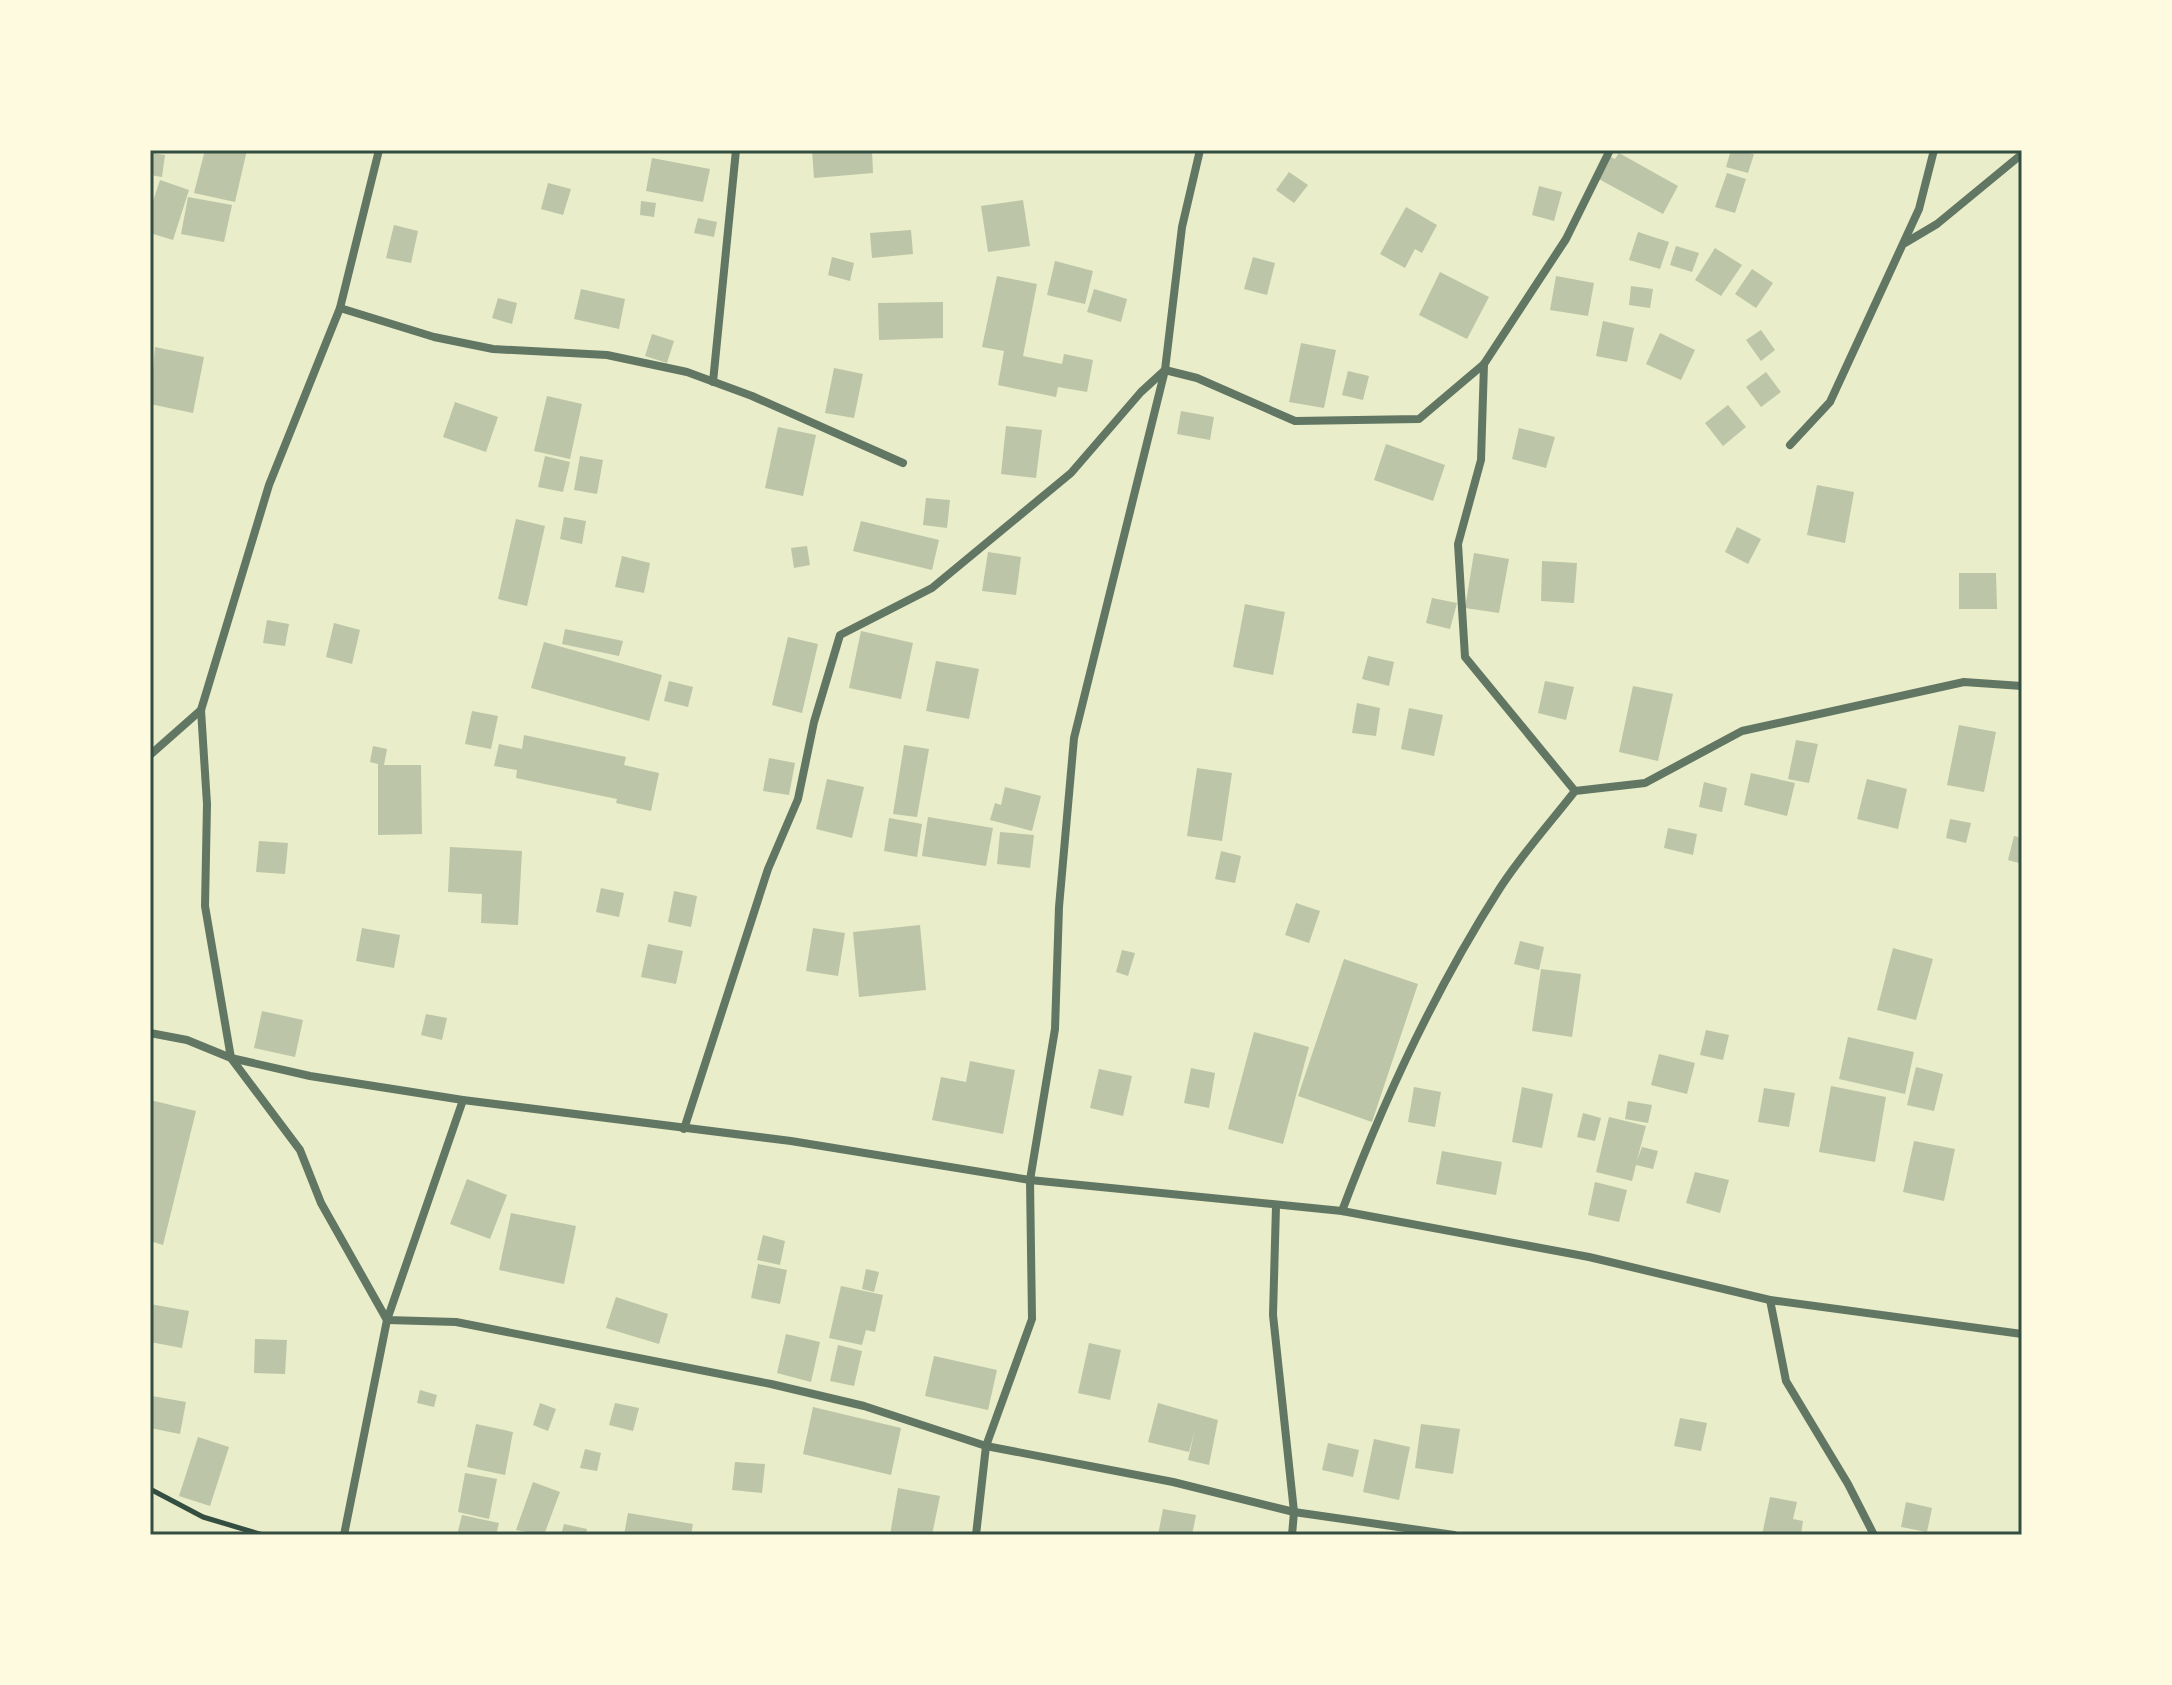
<svg xmlns="http://www.w3.org/2000/svg" width="2172" height="1685" viewBox="0 0 2172 1685" font-family="Lato,sans-serif">
<style>
.building{fill:#bcc5a7}
.lines{fill:none;stroke-linecap:round;stroke-linejoin:round}
.path{stroke:#344e41;stroke-width:5}
.minor{stroke:#617663;stroke-width:8}
.neatline{fill:none;stroke:#344e41;stroke-width:3}
</style>
<rect width="100%" height="100%" fill="#e9edc9"/>
<!-- building -->
<g class="building">
<polygon points="205,150 247,150 235,202 194,193"/>
<polygon points="812,150 872,150 873,173 814,178"/>
<polygon points="1731,150 1754,154 1748,173 1726,167"/>
<polygon points="150,153 165,155 162,177 150,175"/>
<polygon points="1619,153 1678,186 1663,214 1597,178 1609,156 1615,159"/>
<polygon points="652,158 710,169 703,202 646,191"/>
<polygon points="1289,172 1308,185 1294,203 1276,190"/>
<polygon points="1727,173 1746,179 1735,213 1715,207"/>
<polygon points="160,180 189,190 173,240 150,233 150,210"/>
<polygon points="548,183 571,189 563,215 541,209"/>
<polygon points="1539,186 1562,192 1554,221 1532,215"/>
<polygon points="188,197 232,205 224,242 181,234"/>
<polygon points="1023,200 1030,246 988,252 981,206"/>
<polygon points="641,201 656,203 654,217 640,215"/>
<polygon points="1406,207 1437,225 1422,253 1415,249 1405,268 1380,254"/>
<polygon points="698,218 717,222 714,237 694,233"/>
<polygon points="394,225 418,231 411,263 386,258"/>
<polygon points="911,230 913,254 872,258 870,233"/>
<polygon points="1638,232 1669,242 1660,269 1629,260"/>
<polygon points="1676,246 1699,253 1692,272 1670,265"/>
<polygon points="1715,248 1742,265 1721,296 1695,280"/>
<polygon points="832,257 854,263 850,281 828,275"/>
<polygon points="1253,257 1275,263 1267,295 1244,289"/>
<polygon points="1055,261 1093,271 1085,304 1047,295"/>
<polygon points="1752,269 1773,283 1756,308 1735,294"/>
<polygon points="1440,272 1489,297 1467,339 1419,315"/>
<polygon points="997,276 1037,284 1023,356 1062,364 1064,354 1093,360 1087,392 1058,387 1056,397 998,385 1004,351 982,347"/>
<polygon points="1556,276 1594,283 1588,316 1550,310"/>
<polygon points="1631,286 1653,289 1650,308 1629,305"/>
<polygon points="581,289 625,299 619,329 574,319"/>
<polygon points="1094,289 1127,299 1121,322 1087,312"/>
<polygon points="498,298 517,303 512,324 492,318"/>
<polygon points="943,302 943,338 879,340 878,303"/>
<polygon points="1603,321 1634,328 1627,362 1596,356"/>
<polygon points="1761,330 1775,350 1761,361 1746,340"/>
<polygon points="1660,333 1695,350 1681,380 1646,364"/>
<polygon points="652,334 674,341 667,363 645,356"/>
<polygon points="1301,343 1336,350 1324,408 1289,402"/>
<polygon points="155,347 204,357 193,413 150,404"/>
<polygon points="834,368 863,374 854,418 825,413"/>
<polygon points="1348,371 1369,376 1363,400 1342,395"/>
<polygon points="1766,372 1781,392 1761,407 1746,387"/>
<polygon points="547,396 582,404 570,459 534,451"/>
<polygon points="455,402 498,417 486,452 443,437"/>
<polygon points="1728,405 1746,427 1723,446 1705,423"/>
<polygon points="1181,411 1214,417 1210,440 1177,434"/>
<polygon points="1006,426 1042,430 1036,478 1001,474"/>
<polygon points="778,427 816,435 803,496 765,488"/>
<polygon points="1519,428 1555,437 1546,468 1512,459"/>
<polygon points="1386,444 1445,465 1433,501 1374,480"/>
<polygon points="545,456 570,462 563,492 538,487"/>
<polygon points="580,456 603,460 597,494 574,490"/>
<polygon points="1817,485 1854,492 1845,543 1807,535"/>
<polygon points="926,498 950,500 947,528 923,525"/>
<polygon points="564,517 586,521 582,544 560,539"/>
<polygon points="516,519 545,526 527,606 498,599"/>
<polygon points="861,521 939,540 932,570 853,551"/>
<polygon points="1737,527 1761,539 1748,564 1725,552"/>
<polygon points="807,546 810,565 794,568 791,548"/>
<polygon points="988,552 1021,557 1016,595 982,591"/>
<polygon points="1474,553 1509,559 1499,613 1465,608"/>
<polygon points="622,556 650,563 644,593 615,587"/>
<polygon points="1542,561 1577,563 1574,603 1541,601"/>
<polygon points="1959,573 1996,573 1997,609 1959,609"/>
<polygon points="1432,598 1457,603 1450,629 1426,623"/>
<polygon points="1245,604 1285,612 1273,675 1233,667"/>
<polygon points="267,620 289,624 285,646 263,643"/>
<polygon points="334,623 360,630 352,664 326,657"/>
<polygon points="565,629 623,641 619,656 562,644"/>
<polygon points="861,631 913,643 901,699 849,688"/>
<polygon points="788,637 818,644 802,713 772,705"/>
<polygon points="544,642 662,675 649,721 531,688"/>
<polygon points="1368,656 1394,662 1389,686 1362,679"/>
<polygon points="936,661 979,669 969,719 926,711"/>
<polygon points="669,681 693,687 688,707 664,701"/>
<polygon points="1545,681 1574,687 1566,720 1538,713"/>
<polygon points="1633,686 1673,694 1658,761 1619,752"/>
<polygon points="1357,703 1380,708 1376,736 1352,733"/>
<polygon points="1409,708 1443,715 1434,756 1401,749"/>
<polygon points="472,711 498,716 491,749 465,744"/>
<polygon points="1959,725 1996,732 1984,792 1947,785"/>
<polygon points="524,735 626,757 624,765 659,773 651,811 616,803 617,799 516,778 517,770 494,766 499,744 522,749"/>
<polygon points="1796,740 1818,744 1809,783 1788,779"/>
<polygon points="904,745 929,749 917,817 893,814"/>
<polygon points="373,746 387,749 384,765 421,765 422,834 378,835 378,764 370,762"/>
<polygon points="769,758 795,763 789,795 763,791"/>
<polygon points="1197,768 1232,773 1222,841 1187,836"/>
<polygon points="1751,773 1795,783 1787,816 1744,805"/>
<polygon points="827,779 864,787 852,838 816,829"/>
<polygon points="1867,779 1907,789 1898,829 1857,819"/>
<polygon points="1704,782 1727,788 1722,812 1699,807"/>
<polygon points="1005,787 1041,796 1032,831 990,820 995,803 1001,805"/>
<polygon points="928,817 993,828 986,866 922,856"/>
<polygon points="889,818 922,824 917,857 884,851"/>
<polygon points="1950,819 1971,823 1966,843 1946,838"/>
<polygon points="1668,828 1697,834 1693,855 1664,848"/>
<polygon points="1000,832 1034,835 1030,868 997,864"/>
<polygon points="2014,836 2022,838 2022,864 2008,860"/>
<polygon points="259,841 288,843 285,874 256,872"/>
<polygon points="450,847 522,851 518,925 481,923 482,894 448,892"/>
<polygon points="1221,851 1241,856 1235,883 1215,879"/>
<polygon points="601,888 624,893 619,917 596,912"/>
<polygon points="674,891 697,896 691,927 668,922"/>
<polygon points="1296,903 1320,911 1309,943 1285,935"/>
<polygon points="920,925 926,990 859,997 853,932"/>
<polygon points="362,928 400,935 394,968 356,961"/>
<polygon points="813,928 845,933 838,976 806,971"/>
<polygon points="1520,941 1544,947 1539,970 1514,964"/>
<polygon points="648,944 683,951 676,984 641,977"/>
<polygon points="1893,948 1933,959 1916,1020 1877,1010"/>
<polygon points="1122,950 1135,953 1128,976 1116,972"/>
<polygon points="1344,959 1418,984 1372,1122 1298,1096"/>
<polygon points="1541,969 1581,974 1572,1037 1532,1031"/>
<polygon points="262,1011 303,1020 295,1057 254,1048"/>
<polygon points="426,1014 447,1018 442,1040 421,1035"/>
<polygon points="1706,1030 1729,1035 1723,1060 1700,1055"/>
<polygon points="1254,1032 1309,1047 1283,1144 1228,1129"/>
<polygon points="1848,1037 1914,1052 1905,1094 1839,1079"/>
<polygon points="1659,1054 1695,1063 1687,1094 1651,1085"/>
<polygon points="970,1061 1015,1070 1003,1134 932,1120 941,1077 966,1082"/>
<polygon points="1916,1067 1943,1074 1934,1111 1907,1105"/>
<polygon points="1191,1068 1215,1073 1209,1108 1184,1103"/>
<polygon points="1099,1069 1132,1076 1123,1116 1090,1108"/>
<polygon points="1831,1086 1886,1097 1875,1162 1819,1152"/>
<polygon points="1414,1087 1441,1092 1435,1127 1408,1122"/>
<polygon points="1522,1087 1553,1094 1542,1148 1512,1142"/>
<polygon points="1764,1088 1795,1093 1789,1127 1758,1122"/>
<polygon points="150,1100 196,1111 163,1245 150,1241"/>
<polygon points="1628,1101 1652,1105 1648,1123 1625,1119"/>
<polygon points="1583,1113 1601,1118 1595,1141 1577,1137"/>
<polygon points="1609,1117 1646,1126 1637,1160 1642,1147 1658,1151 1653,1169 1636,1165 1632,1181 1596,1172"/>
<polygon points="1914,1141 1955,1149 1944,1201 1903,1192"/>
<polygon points="1442,1151 1502,1162 1496,1195 1436,1184"/>
<polygon points="1695,1172 1729,1180 1720,1213 1686,1203"/>
<polygon points="467,1179 507,1195 490,1239 450,1224"/>
<polygon points="1595,1182 1627,1190 1619,1222 1588,1215"/>
<polygon points="511,1213 576,1226 564,1284 499,1270"/>
<polygon points="763,1235 785,1241 780,1265 757,1260"/>
<polygon points="758,1264 787,1270 780,1304 751,1298"/>
<polygon points="866,1269 879,1272 874,1292 862,1289"/>
<polygon points="841,1286 883,1295 875,1332 866,1330 862,1345 829,1338"/>
<polygon points="616,1297 668,1314 659,1344 606,1328"/>
<polygon points="150,1304 189,1311 182,1348 150,1342"/>
<polygon points="786,1334 820,1342 811,1382 777,1373"/>
<polygon points="255,1339 287,1340 285,1374 254,1373"/>
<polygon points="1089,1343 1121,1350 1110,1400 1078,1393"/>
<polygon points="838,1345 862,1351 854,1386 830,1381"/>
<polygon points="934,1356 997,1370 988,1410 925,1396"/>
<polygon points="420,1390 437,1395 434,1407 417,1403"/>
<polygon points="152,1396 186,1402 180,1434 150,1428"/>
<polygon points="540,1403 556,1409 548,1431 533,1425"/>
<polygon points="615,1403 639,1408 633,1431 609,1425"/>
<polygon points="1158,1403 1218,1420 1209,1465 1188,1460 1195,1430 1189,1452 1148,1442"/>
<polygon points="813,1407 901,1428 891,1475 803,1454"/>
<polygon points="1680,1418 1707,1423 1701,1451 1674,1446"/>
<polygon points="476,1424 513,1432 505,1475 467,1467"/>
<polygon points="1421,1424 1460,1429 1453,1474 1415,1468"/>
<polygon points="198,1437 229,1447 210,1506 179,1496"/>
<polygon points="1374,1439 1410,1447 1399,1500 1363,1492"/>
<polygon points="1328,1443 1359,1450 1353,1477 1322,1470"/>
<polygon points="585,1449 601,1453 597,1471 580,1468"/>
<polygon points="735,1462 765,1464 762,1493 732,1490"/>
<polygon points="465,1473 497,1479 489,1519 458,1512"/>
<polygon points="533,1482 560,1492 544,1535 516,1530"/>
<polygon points="898,1488 940,1496 932,1535 890,1535"/>
<polygon points="1770,1497 1797,1502 1793,1519 1803,1521 1801,1535 1762,1535"/>
<polygon points="1906,1502 1932,1508 1927,1532 1901,1527"/>
<polygon points="1163,1509 1196,1515 1192,1535 1158,1535"/>
<polygon points="628,1513 693,1524 691,1535 624,1535"/>
<polygon points="462,1515 499,1523 496,1535 457,1535"/>
<polygon points="564,1524 587,1529 586,1535 561,1535"/>
</g>
<g class="lines">
<!-- path -->
<polyline class="path" points="150,1489 203,1517 263,1535"/>
<!-- minor -->
<g class="minor">
<polyline points="379,150 340,308 269,485 201,710 207,804 205,906 231,1058 300,1150 321,1203 387,1320 456,1322 771,1384 864,1406 986,1446 1173,1482 1294,1512 1454,1535"/>
<polyline points="1905,243 1937,224 2022,154"/>
<polyline points="340,308 434,337 493,349 607,355 687,372 752,396 903,463"/>
<polyline points="1484,364 1481,460 1458,544 1465,657 1575,791"/>
<polyline points="713,382 736,150"/>
<polyline points="1790,445 1830,402 1919,209 1934,150"/>
<polyline points="150,755 201,710"/>
<polyline points="150,1033 187,1040 231,1058 310,1076 463,1100 791,1141 1030,1180 1342,1211 1589,1257 1770,1300 2022,1334"/>
<polyline points="684,1129 768,869 798,799 814,722 840,635 932,588 1071,473 1141,392 1165,370 1197,378 1295,421 1419,419 1484,364 1566,239 1610,150"/>
<polyline points="1276,1206 1273,1315 1294,1512 1292,1535"/>
<path d="M1342 1211C1384 1099 1436 988 1500 888 1522 854 1550 823 1575 791L1645 783 1742 731 1964 682 2022 686"/>
<polyline points="1770,1300 1786,1381 1848,1484 1874,1535"/>
<polyline points="344,1535 387,1320 463,1100"/>
<polyline points="976,1535 986,1446 1032,1319 1030,1180 1055,1029 1059,907 1074,738 1165,370 1182,227 1200,150"/>
</g>
</g>
<!-- border -->
<rect width="2172" height="1685" fill="none" stroke="#fefae0" stroke-width="304"/>
<rect x="152" y="152" width="1868" height="1381" class="neatline"/>
</svg>
